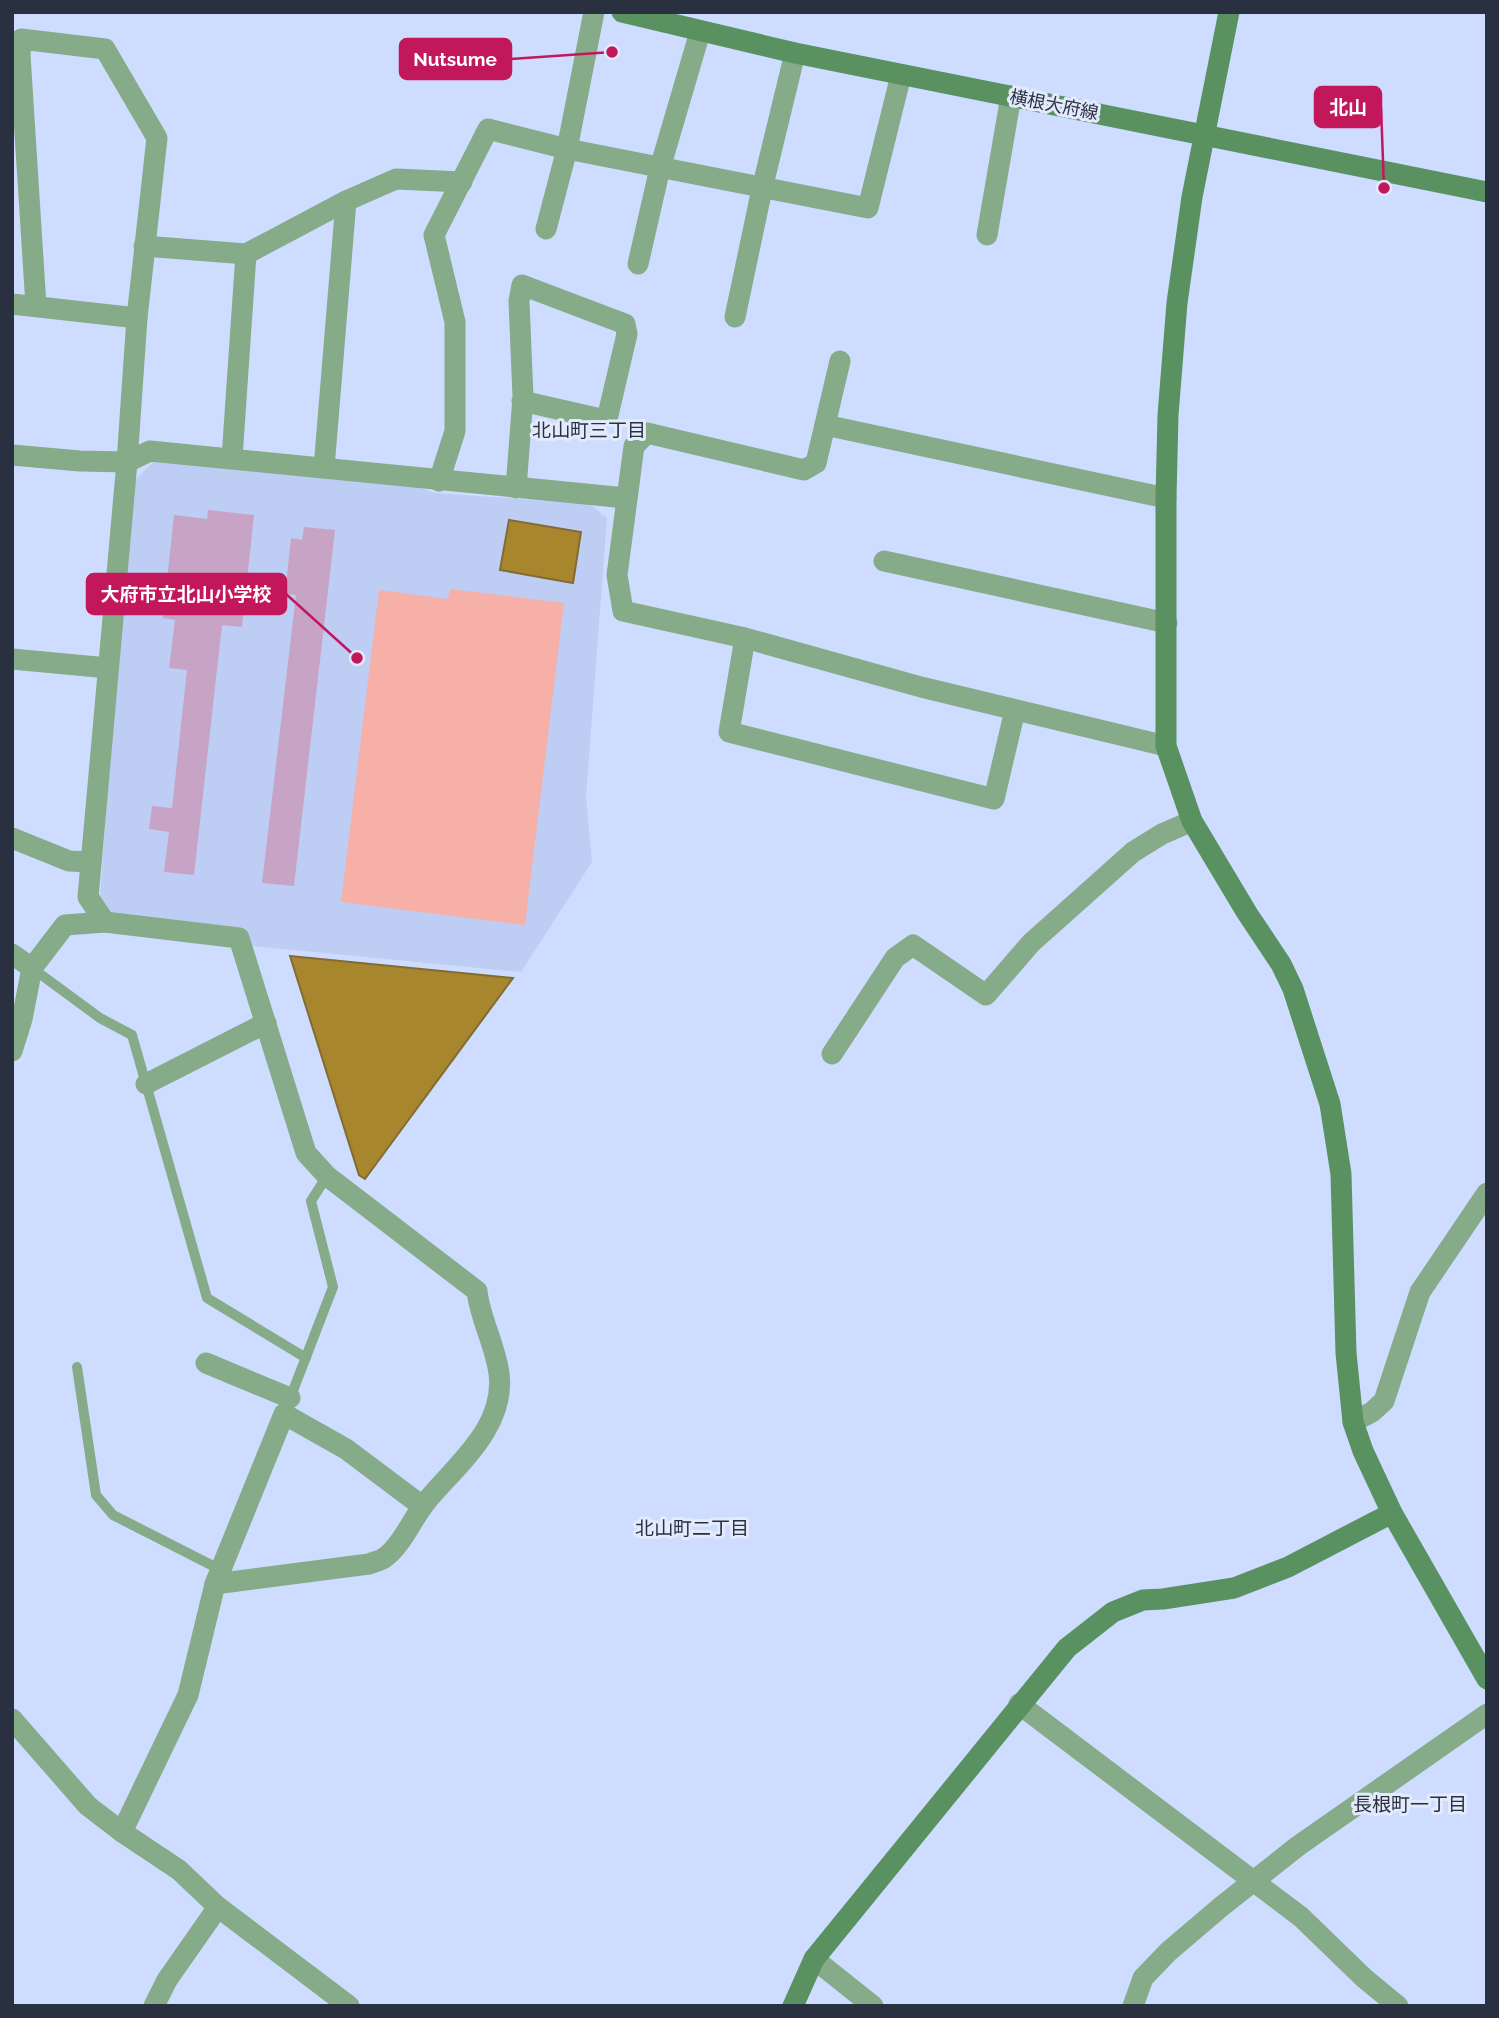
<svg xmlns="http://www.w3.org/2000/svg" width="1499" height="2018" viewBox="0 0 1499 2018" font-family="Raleway,'Noto Sans JP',sans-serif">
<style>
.built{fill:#bdcdf4}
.green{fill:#f6b0a7}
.water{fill:#a8862e;stroke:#826c33;stroke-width:2}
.building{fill:#c7a4c6}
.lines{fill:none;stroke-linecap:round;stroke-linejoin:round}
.lane{stroke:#86ab89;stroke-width:10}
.street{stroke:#86ab89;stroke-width:21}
.secondary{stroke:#599160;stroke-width:21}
.labels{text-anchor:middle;stroke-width:6;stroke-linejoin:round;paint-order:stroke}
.street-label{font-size:18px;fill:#293040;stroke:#e3eafb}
.neighbourhood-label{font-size:19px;fill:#293040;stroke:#e3eafb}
.leader{fill:none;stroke:#c2185b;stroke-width:2.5}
.callout-dot{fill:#c2185b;stroke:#e3eafb;stroke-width:2.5}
.callout{fill:#c2185b;stroke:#c2185b;stroke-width:2.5}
.callout-label{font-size:19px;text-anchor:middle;font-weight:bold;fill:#fff}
</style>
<rect width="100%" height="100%" fill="#ceddff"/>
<!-- built -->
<polygon class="built" points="155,460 414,486 435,493 589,504 607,518 586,797 592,862 521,972 252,946 246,929 115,917 100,896 129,486"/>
<!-- green -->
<polygon class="green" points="450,589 564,603 525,925 341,902 379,590 448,599"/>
<!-- water -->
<g class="water">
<polygon points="509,520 581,532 573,583 500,570"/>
<polygon points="290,956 513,978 365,1179 359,1175"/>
</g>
<!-- building -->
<g class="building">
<polygon points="208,510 254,515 242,627 222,625 194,875 164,872 169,832 149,829 152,806 172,808 187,670 169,668 175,620 163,618 174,515 207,519"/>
<polygon points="304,527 335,530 294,886 262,883 296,595 285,594 291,538 302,540"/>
</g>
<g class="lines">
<!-- lane -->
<g class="lane">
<polyline points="32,968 100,1018 132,1035 207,1298 306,1358"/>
<polyline points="77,1367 96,1495 113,1515 221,1570"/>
<polyline points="289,1401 333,1287 311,1201 327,1176"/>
</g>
<!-- street -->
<g class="street">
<polyline points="546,229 567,149 594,12"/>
<polyline points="987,235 1011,96"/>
<polyline points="144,246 246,254 346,201 396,179 462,182"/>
<polyline points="638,264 660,168 700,32"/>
<polyline points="12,304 137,318"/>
<polyline points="36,306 20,55 21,39 105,49 157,138 137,318 127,462 88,897 105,922"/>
<polyline points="735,317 762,189 795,53"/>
<polyline points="840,361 816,463 804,470 647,433 634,446 617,575 623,611 745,638 921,687 1166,746"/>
<polyline points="825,425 1166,498"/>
<polyline points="12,455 80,461 127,462 150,451 626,498"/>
<polyline points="232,458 246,254"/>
<polyline points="324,468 346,201"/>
<polyline points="439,481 455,431 455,322 434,235 488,129 567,149 868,208 901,75"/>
<polyline points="516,488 523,397 519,301 522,285 625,324 627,334 608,415 601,419 522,401"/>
<polyline points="884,561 1167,623"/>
<polyline points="745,638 729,732 994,799 1015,710"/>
<polyline points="12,659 108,668"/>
<polyline points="12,838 69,861 91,862"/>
<polyline points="12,954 32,968"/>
<path d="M12 1051 22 1019 32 968 65 925 105 922 239 938 306 1153 327 1176 477 1291C480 1319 495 1344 499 1373 506 1428 456 1465 425 1503 413 1518 400 1548 384 1558 380 1561 373 1562 369 1564L215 1584 188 1695 122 1832"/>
<polyline points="832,1054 895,958 913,945 986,995 1031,943 1133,852 1162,834 1192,821"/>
<polyline points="146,1084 266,1023"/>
<polyline points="206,1363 290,1398"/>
<polyline points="1353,1422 1372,1412 1384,1401 1420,1292 1487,1193"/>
<polyline points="215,1584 284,1414 346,1449 422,1506"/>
<polyline points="1019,1704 1301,1917 1364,1978 1398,2006"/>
<polyline points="12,1719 88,1806 122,1832 179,1870 218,1907 349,2006"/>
<polyline points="814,1959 873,2006"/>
<polyline points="154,2006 167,1980 218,1907"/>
<polyline points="1133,2006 1143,1978 1168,1952 1222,1906 1298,1846 1487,1714"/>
</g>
<!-- secondary -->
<g class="secondary">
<polyline points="622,12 795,53 1487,192"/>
<polyline points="1229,12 1192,197 1177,303 1168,415 1166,498 1166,746 1192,821 1247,913 1281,964 1293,989 1330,1104 1341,1174 1346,1353 1353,1422 1363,1451 1392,1513 1487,1679"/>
<polyline points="793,2006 814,1959 1067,1648 1113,1612 1143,1600 1163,1599 1234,1588 1288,1567 1392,1513"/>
</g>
</g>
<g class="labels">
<!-- street labels -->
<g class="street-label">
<text transform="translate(1054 105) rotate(11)" y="6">横根大府線</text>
</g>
<!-- neighbourhood labels -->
<g class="neighbourhood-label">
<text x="589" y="437">北山町三丁目</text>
<text x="692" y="1535">北山町二丁目</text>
<text x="1410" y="1811">長根町一丁目</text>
</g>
</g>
<!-- callouts -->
<path class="leader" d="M612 52L511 59M1384 188L1381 107M357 658L286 594"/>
<g class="callout-dot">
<circle cx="612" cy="52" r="7"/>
<circle cx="1384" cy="188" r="7"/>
<circle cx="357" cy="658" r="7"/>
</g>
<g class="callout">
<rect x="400" y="39" width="111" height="40" rx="7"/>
<rect x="1315" y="87" width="66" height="40" rx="7"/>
<rect x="87" y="574" width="199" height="40" rx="7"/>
</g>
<g class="callout-label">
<text x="455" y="66">Nutsume</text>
<text x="1348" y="114">北山</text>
<text x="186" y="601">大府市立北山小学校</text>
</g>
<!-- border -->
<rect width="1499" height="2018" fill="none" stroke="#293040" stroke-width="28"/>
</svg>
